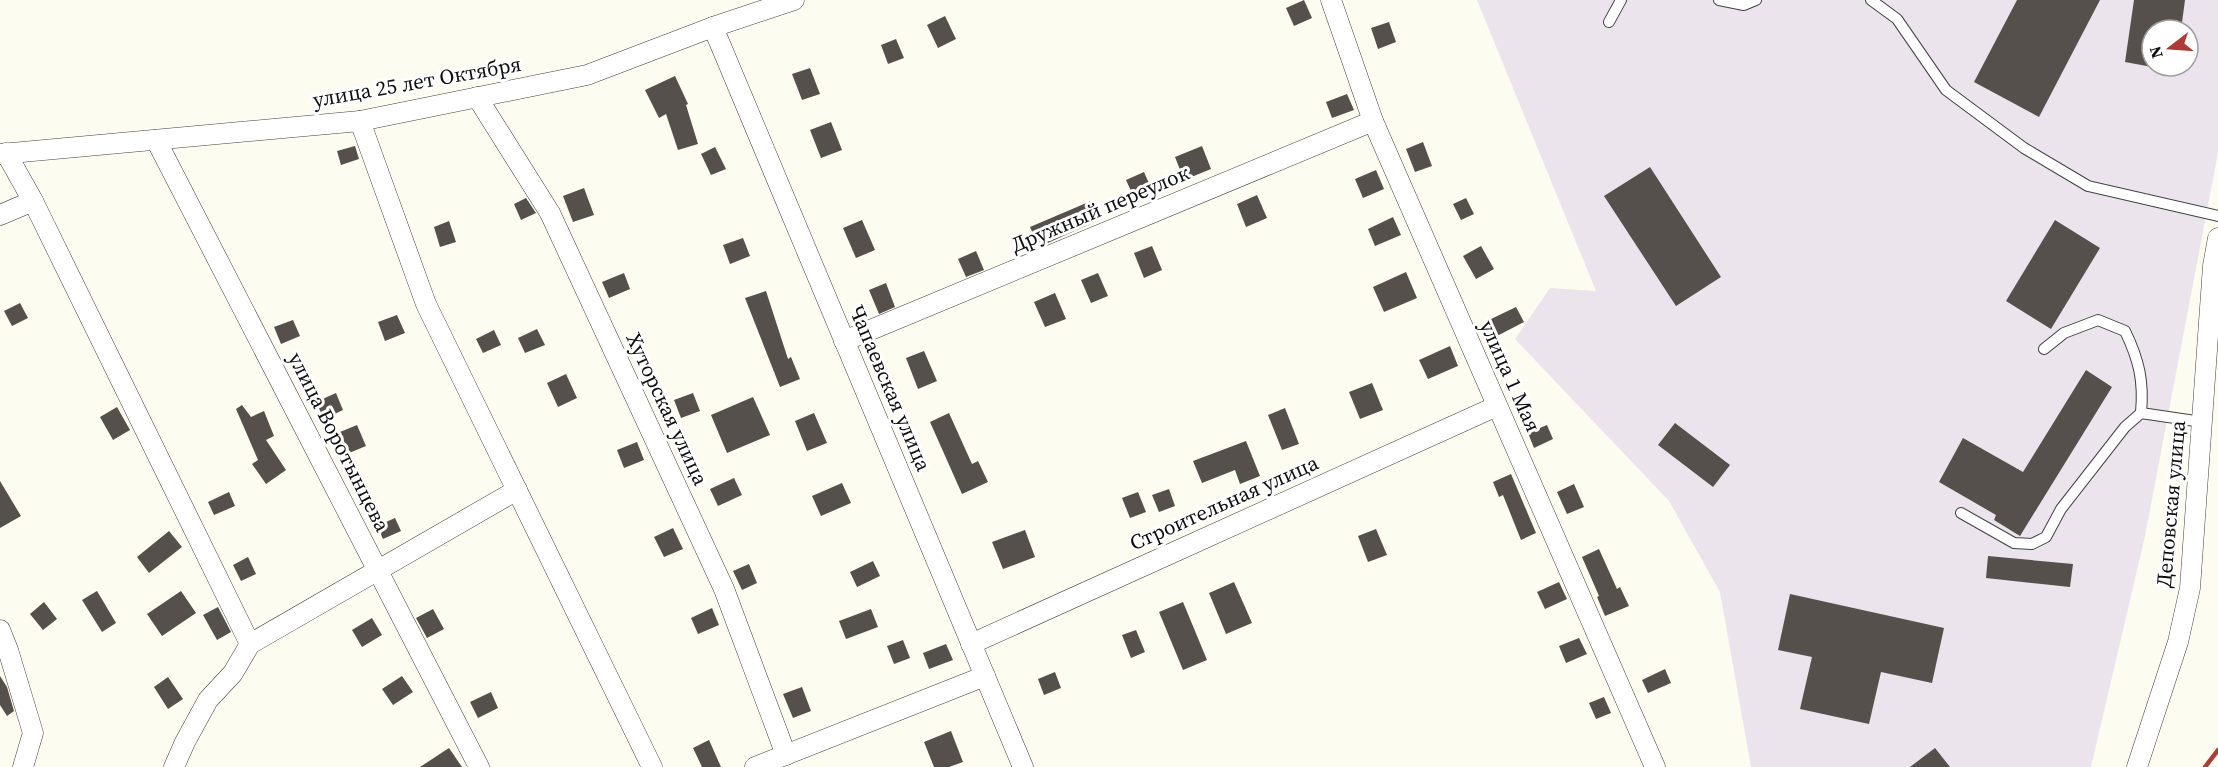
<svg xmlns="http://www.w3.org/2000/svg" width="2218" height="767" viewBox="0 0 2218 767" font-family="'Source Serif 4',serif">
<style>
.industrial{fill:#ebe4ec;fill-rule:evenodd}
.building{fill:#56504c}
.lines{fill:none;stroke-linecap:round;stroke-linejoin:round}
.lane-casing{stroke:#414141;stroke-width:12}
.street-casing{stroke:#414141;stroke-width:21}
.lane{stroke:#fff;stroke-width:10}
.street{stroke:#fff;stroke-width:20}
.rail{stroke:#ad3c37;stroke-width:4.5}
.labels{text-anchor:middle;stroke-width:6;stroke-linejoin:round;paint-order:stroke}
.street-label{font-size:21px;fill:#0e0e0e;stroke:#fff}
</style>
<rect width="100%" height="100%" fill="#fdfcf1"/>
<!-- industrial -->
<path class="industrial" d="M1477 0H2218V153L2145 536 2091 767H1751L1720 592 1669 501 1515 339 1550 288 1596 291ZM2152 30H2188V66H2152Z"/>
<!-- building -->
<g class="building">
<polygon points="1304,0 1312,18 1294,26 1286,8"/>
<polygon points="2017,0 2100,0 2039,117 1974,82"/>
<polygon points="2134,0 2185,0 2181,30 2152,30 2152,67 2125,62"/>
<polygon points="945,16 956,39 938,48 927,25"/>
<polygon points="1389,22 1396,42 1378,49 1371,28"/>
<polygon points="896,39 904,58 888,64 881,45"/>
<polygon points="810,68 820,94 802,100 792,74"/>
<polygon points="675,76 688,104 686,105 698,144 678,150 666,114 659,118 645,90"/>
<polygon points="1347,94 1354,110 1332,118 1326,102"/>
<polygon points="831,122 842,150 821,158 810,130"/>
<polygon points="1423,142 1432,166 1415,172 1406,149"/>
<polygon points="355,146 359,159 341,165 337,151"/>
<polygon points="1202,146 1211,169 1184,180 1175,157"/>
<polygon points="715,147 726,169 711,175 701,154"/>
<polygon points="1650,167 1721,277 1676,306 1604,196"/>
<polygon points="1376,170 1384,189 1363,198 1355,179"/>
<polygon points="1144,172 1154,195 1136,202 1126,180"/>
<polygon points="584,188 594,215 573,222 563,196"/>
<polygon points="1257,195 1267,218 1246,227 1237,204"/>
<polygon points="526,198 536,213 521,220 514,204"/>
<polygon points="1466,198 1474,214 1461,220 1453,204"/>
<polygon points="1091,201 1099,220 1039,247 1030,227"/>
<polygon points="1393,217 1401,235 1375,246 1368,229"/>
<polygon points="862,220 875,250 856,258 843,228"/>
<polygon points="2055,220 2100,248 2051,329 2006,301"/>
<polygon points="449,221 456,242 440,247 434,227"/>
<polygon points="743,238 750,256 730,264 723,245"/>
<polygon points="1152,246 1162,270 1144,278 1134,253"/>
<polygon points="1481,246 1494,269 1476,279 1463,256"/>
<polygon points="976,251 984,270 966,277 958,259"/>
<polygon points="1406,272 1417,298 1384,312 1373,287"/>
<polygon points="624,273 630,289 609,298 602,282"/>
<polygon points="1098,273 1108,296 1091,303 1081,280"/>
<polygon points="886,283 895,307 879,314 869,290"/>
<polygon points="766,291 788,359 791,357 800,379 780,387 745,298"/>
<polygon points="1055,293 1066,319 1045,327 1034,302"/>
<polygon points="20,303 28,318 12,326 4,311"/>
<polygon points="1516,307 1524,322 1497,336 1489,320"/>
<polygon points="397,315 405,333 385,341 378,322"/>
<polygon points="293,320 300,336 281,344 274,327"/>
<polygon points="537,329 545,345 525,353 518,338"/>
<polygon points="494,330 501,345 483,353 476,339"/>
<polygon points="1450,346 1458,366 1428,379 1419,360"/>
<polygon points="924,351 937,381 918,389 906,358"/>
<polygon points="2086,370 2112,387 2020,536 1994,520 1996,515 1939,482 1963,438 2023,472"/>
<polygon points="566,374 577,398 558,407 547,383"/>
<polygon points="1372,383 1383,410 1360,419 1349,392"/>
<polygon points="336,393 343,410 324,419 316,402"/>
<polygon points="693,393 700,411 681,418 674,400"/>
<polygon points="753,397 770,435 727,453 711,415"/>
<polygon points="242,405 251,417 264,411 274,436 266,440 286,470 266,484 252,464 258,460 236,409"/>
<polygon points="117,407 130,430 113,440 100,417"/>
<polygon points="1285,408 1299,444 1282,450 1268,415"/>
<polygon points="814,413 827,443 807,451 795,421"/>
<polygon points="949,413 972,464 978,461 988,482 962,494 930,422"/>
<polygon points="1675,423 1730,465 1713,487 1658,445"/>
<polygon points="357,425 366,446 349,453 340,432"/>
<polygon points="1547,425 1553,439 1534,448 1528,433"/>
<polygon points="1246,441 1260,476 1240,484 1235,470 1202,483 1193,461"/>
<polygon points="637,442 644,460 624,468 617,450"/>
<polygon points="1511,474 1536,533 1521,540 1503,495 1499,497 1493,482"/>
<polygon points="734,478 742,495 718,506 710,489"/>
<polygon points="0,481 21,516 0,528"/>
<polygon points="842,483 851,503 821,516 812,496"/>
<polygon points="1574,484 1584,507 1567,514 1557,492"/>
<polygon points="1169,489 1175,506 1159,512 1152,495"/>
<polygon points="229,492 235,506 214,515 208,502"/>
<polygon points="1138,492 1146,512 1130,518 1122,498"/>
<polygon points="395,518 401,531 383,539 377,526"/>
<polygon points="673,528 683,549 664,557 654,537"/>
<polygon points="1376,529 1387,555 1368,562 1358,536"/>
<polygon points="1025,530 1035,557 1003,569 992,542"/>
<polygon points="169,531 182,547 149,573 137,557"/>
<polygon points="1599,549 1617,589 1620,587 1629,606 1605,616 1597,597 1599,596 1582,557"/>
<polygon points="1988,556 2073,564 2070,587 1986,578"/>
<polygon points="248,557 256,574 241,581 233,565"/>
<polygon points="873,561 880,576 857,587 850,572"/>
<polygon points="749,564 757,583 742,590 733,571"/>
<polygon points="1234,582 1252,623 1226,634 1209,593"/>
<polygon points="1559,582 1567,599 1545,609 1537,592"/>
<polygon points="97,591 116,623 102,632 82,600"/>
<polygon points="181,591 196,613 162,636 147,614"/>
<polygon points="1790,594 1944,628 1932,683 1881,672 1869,724 1800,709 1812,657 1778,650"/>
<polygon points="44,602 57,619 43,630 30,614"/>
<polygon points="1183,602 1207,660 1183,670 1159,612"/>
<polygon points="218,607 231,632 217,640 203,615"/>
<polygon points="712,608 719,625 698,634 691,618"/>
<polygon points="433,609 444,629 427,638 416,618"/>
<polygon points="871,609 878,627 846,639 839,621"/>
<polygon points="372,618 382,635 362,647 352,630"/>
<polygon points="1136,630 1145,652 1131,658 1122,635"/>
<polygon points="1579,638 1587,654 1566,663 1559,646"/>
<polygon points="903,640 910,658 894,664 887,646"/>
<polygon points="946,644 953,660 929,669 923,653"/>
<polygon points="1665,669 1671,683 1648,693 1642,680"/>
<polygon points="1055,672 1061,688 1044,695 1038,679"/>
<polygon points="0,676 7,687 14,711 7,716 0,705"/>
<polygon points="402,676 413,692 393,705 382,689"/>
<polygon points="168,677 183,699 168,709 154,687"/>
<polygon points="802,687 811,711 793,718 783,694"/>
<polygon points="491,692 498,708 478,718 470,702"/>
<polygon points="1604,697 1611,713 1596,719 1589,703"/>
<polygon points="951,731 963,762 949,767 934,767 924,742"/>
<polygon points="709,740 721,767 702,767 693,748"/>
<polygon points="449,748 462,767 420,767"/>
<polygon points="1935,748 1950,767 1910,767"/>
</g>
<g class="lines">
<defs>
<g id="lane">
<polyline points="1719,0 1744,5 1756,0"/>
<polyline points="1871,0 1897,19 1946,90 2024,148 2088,186 2218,216"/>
<polyline points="1609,22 1621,0"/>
<path d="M2044 349 2064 333 2098 320 2125 331C2139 360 2144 381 2141 413"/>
<polyline points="1961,513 2014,543 2032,544 2046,537 2061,509 2125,427 2141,413 2202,422"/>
</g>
<g id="street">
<polyline points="1331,0 1373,121 1655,767"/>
<polyline points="713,27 1023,767"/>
<polyline points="477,97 550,213 724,589 786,755"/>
<polyline points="360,121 426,304 652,767"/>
<polyline points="156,140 479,767"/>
<polyline points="6,153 33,201 250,644"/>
<polyline points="0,154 360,121 587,75 713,27 794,0"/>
<polyline points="0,215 33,201"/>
<polyline points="844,341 1373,121"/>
<polyline points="0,630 8,650 33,733 23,767"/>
<polyline points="971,644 1497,406"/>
<polyline points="174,767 185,742 208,700 233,673 250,644 517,490"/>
<polyline points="755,767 985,676"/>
<polyline points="2137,767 2178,642 2190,588 2213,266 2218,238"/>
</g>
</defs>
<!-- lane casing -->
<use href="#lane" class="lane-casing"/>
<!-- street casing -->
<use href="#street" class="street-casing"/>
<!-- lane -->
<use href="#lane" class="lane"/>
<!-- street -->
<use href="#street" class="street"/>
<!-- rail -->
<polyline class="rail" points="2205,767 2218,750"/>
</g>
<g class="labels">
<!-- street labels -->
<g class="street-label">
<text transform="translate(417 82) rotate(-10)" y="7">улица 25 лет Октября</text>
<text transform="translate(1100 209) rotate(-23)" y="7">Дружный переулок</text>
<text transform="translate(1510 376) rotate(66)" y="7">улица 1 Мая</text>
<text transform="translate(890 388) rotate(67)" y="7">Чапаевская улица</text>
<text transform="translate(667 409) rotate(65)" y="7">Хуторская улица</text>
<text transform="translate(339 442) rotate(63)" y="7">улица Воротынцева</text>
<text transform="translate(1224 503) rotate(-24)" y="7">Строительная улица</text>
<text transform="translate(2171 504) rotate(-85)" y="7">Деповская улица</text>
</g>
</g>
<!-- north arrow -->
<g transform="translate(2170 48) rotate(253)"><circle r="28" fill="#ffffff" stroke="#9f9f9f" stroke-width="1.5"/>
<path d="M0-4.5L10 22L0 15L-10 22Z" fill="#ad3c37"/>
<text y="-9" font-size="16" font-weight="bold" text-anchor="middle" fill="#0e0e0e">N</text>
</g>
</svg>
